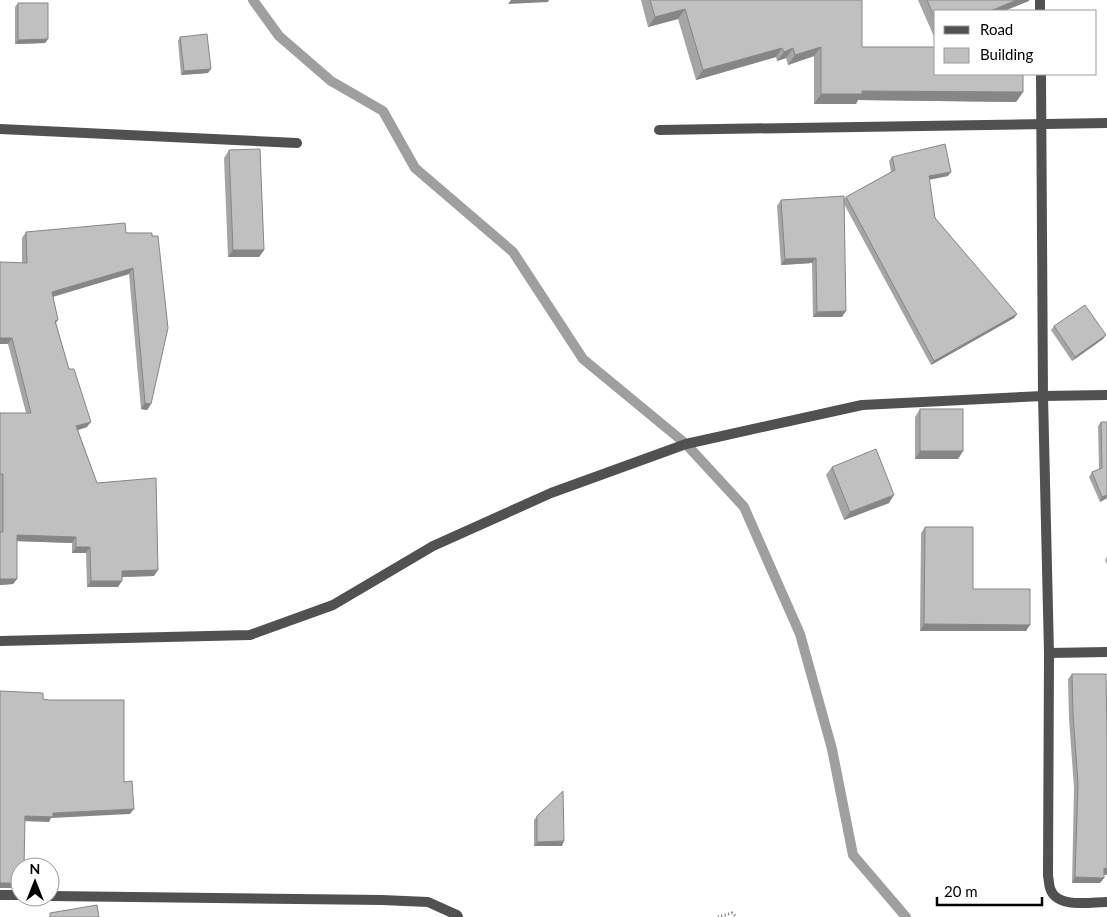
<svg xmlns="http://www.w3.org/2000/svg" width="1107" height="917" viewBox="0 0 1107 917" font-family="Lato,sans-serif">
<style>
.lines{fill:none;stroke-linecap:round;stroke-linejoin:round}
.stream{stroke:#9f9f9f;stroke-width:10}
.path{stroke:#737373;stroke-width:3;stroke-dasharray:1 2.5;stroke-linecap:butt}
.street{stroke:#515151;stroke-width:10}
.wall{fill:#a5a5a5}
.shaded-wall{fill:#868686}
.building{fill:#c0c0c0;stroke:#868686}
</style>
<rect width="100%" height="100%" fill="#fff"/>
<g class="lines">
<!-- stream -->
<polyline class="stream" points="253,0 279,36 331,81 383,111 415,168 513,252 583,359 686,444 744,507 800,634 832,749 853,855 906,917"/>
<!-- path -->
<polyline class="path" points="718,917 732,913 737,917"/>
<!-- street -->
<g class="street">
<polyline points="1040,0 1040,11"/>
<path d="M1041 74 1043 396 1049 653 1048 876C1049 880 1049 885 1050 888 1056 909 1090 902 1107 902"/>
<polyline points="0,129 297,143"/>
<polyline points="659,130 1107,123"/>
<polyline points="0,641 250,635 333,605 433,546 551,493 686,444 862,405 1043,396 1107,395"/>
<polyline points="1049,653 1107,652"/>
<polyline points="0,895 20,895"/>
<polyline points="50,896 382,900 428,902 457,915 458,917"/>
</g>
</g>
<!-- wall -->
<g class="wall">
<polygon points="641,0 862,0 862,47 1023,92 1016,102 858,100 856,104 814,104 814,56 788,65 786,58 777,61 776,57 696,80 678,19 648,27"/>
<polygon points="918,0 1029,0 1029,1 936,11 936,39 935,39"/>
<polygon points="18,3 48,39 45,43 15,44 15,7"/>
<polygon points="180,37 208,73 181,75 178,41"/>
<polygon points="229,150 264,250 259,257 228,257 224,158"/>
<polygon points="892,157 948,176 929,180 935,218 1017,314 1014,318 931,365 844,204 842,317 813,317 812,263 781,265 777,206 781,200 844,199 846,197 891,172 889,161"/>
<polygon points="26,232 152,233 151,404 147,410 141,409 129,274 53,297 58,320 56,323 69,369 87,427 78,430 97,483 154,576 122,577 118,587 87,587 86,553 72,553 72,543 17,541 17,579 13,584 0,585 0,413 26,413 8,344 22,262 22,238"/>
<polygon points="1054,326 1103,339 1072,361 1051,330"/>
<polygon points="920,409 963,451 958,459 915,459 915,417"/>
<polygon points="1101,422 1107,422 1107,498 1100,502 1089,477 1092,472 1099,469 1098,426"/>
<polygon points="832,467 889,503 844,520 826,475"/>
<polygon points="925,527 973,589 1026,631 920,631 921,533"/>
<polygon points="1107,557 1107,564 1105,560"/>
<polygon points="1072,674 1107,735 1107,875 1104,874 1104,878 1100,883 1072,883 1074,788 1069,719 1068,679"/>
<polygon points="537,816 562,846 534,846 534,820"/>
</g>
<!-- shaded-wall -->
<g class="shaded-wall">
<polygon points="511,0 549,0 548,2 508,4"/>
<polygon points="1017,0 1029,0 1029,1 1004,11 990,11"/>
<polygon points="685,9 678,19 648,27 655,17"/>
<polygon points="48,39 45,43 15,44 18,40"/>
<polygon points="821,47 814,56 788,65 795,55"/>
<polygon points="782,48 776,57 696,80 703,70"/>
<polygon points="793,48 786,58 777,61 784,52"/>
<polygon points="211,69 208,73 181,75 184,71"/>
<polygon points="862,91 1023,92 1016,102 858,100 856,104 814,104 821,94"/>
<polygon points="951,172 948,176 926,180 929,176"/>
<polygon points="233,250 264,250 259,257 228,257"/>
<polygon points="816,258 812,263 781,265 785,259"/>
<polygon points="133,268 129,274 48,298 52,292"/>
<polygon points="846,311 842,317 813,317 817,312"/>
<polygon points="1017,314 1014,318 931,365 934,361"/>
<polygon points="1106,335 1103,339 1072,361 1075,357"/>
<polygon points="0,338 12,338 8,344 0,344"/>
<polygon points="145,403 151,404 147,410 141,409"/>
<polygon points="91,422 87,427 72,432 76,426"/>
<polygon points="920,451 963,451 958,459 915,459"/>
<polygon points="894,495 889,503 844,520 850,512"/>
<polygon points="1107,495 1107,498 1100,502 1102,497"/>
<polygon points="17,535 76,537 72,543 13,541"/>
<polygon points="76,547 90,547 86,553 72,553"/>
<polygon points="158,570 154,576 118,577 122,571"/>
<polygon points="0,579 17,579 13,584 0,585"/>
<polygon points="91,581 122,581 118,587 87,587"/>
<polygon points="924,624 1030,625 1026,631 920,631"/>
<polygon points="134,809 130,814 51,818 49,822 21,821 25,816 53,813"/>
<polygon points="564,841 562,846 534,846 537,842"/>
<polygon points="1104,868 1107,869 1107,875 1100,874"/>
<polygon points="1075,877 1104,878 1100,883 1072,883"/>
<rect x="0" y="883" width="20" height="5"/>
</g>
<!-- building -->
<g class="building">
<polygon points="650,0 862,0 862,47 936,47 936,74 1023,74 1023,92 862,91 862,94 821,94 821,47 795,55 793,48 784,52 782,48 703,70 685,9 655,17"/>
<polygon points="927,0 1017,0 990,11 936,11 936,21"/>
<polygon points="18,3 48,3 48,39 18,40"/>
<polygon points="207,34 211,69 184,71 180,37"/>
<polygon points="945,144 951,172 929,176 935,218 1017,314 934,361 846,197 895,170 892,157"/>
<polygon points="260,149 264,250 233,250 229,150"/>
<polygon points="844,196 846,311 817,312 816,258 785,259 781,200"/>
<polygon points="125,223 126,233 152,233 152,236 158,236 168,328 151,404 145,403 133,268 52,292 58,320 55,321 69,369 74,369 91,422 76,426 97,483 156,478 158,570 122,571 122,581 91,581 90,547 76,547 76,537 17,535 17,579 0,579 0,532 3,532 3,474 0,474 0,413 31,413 12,338 0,338 0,262 27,263 26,232"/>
<polygon points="1085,305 1106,335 1075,357 1054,326"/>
<rect x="920" y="409" width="43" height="42"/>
<polygon points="1101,422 1107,422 1107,495 1102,497 1092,472 1102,468"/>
<polygon points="876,449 894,495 850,512 832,467"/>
<polygon points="925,527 973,527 973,589 1030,589 1030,625 924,624"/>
<polygon points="1072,674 1106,674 1107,735 1107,869 1104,868 1104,878 1075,877 1078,783 1073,714"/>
<polygon points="0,691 43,693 43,699 49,700 124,700 124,782 132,781 134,809 53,813 53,817 25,816 24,867 20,867 20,883 0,883"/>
<polygon points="563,791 564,841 537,842 537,816"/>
<polygon points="97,905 99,917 50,917 50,913"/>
</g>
<!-- legend -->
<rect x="934" y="10" width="162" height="65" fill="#ffffff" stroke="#999999"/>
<rect x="944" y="26" width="25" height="8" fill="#515151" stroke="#999999"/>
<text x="980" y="35" font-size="15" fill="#000000">Road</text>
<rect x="944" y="48" width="25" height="15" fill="#c0c0c0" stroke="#999999"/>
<text x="980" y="60" font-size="15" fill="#000000">Building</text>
<!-- north arrow -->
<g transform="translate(35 882)"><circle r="24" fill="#ffffff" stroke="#999999"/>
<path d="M0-4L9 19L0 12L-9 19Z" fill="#000000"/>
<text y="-8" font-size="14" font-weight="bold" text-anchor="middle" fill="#000000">N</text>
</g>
<!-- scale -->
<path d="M937 897v8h105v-8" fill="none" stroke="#000000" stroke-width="2.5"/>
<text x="944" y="897" font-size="15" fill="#000000" stroke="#ffffff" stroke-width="4" paint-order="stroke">20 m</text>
</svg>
